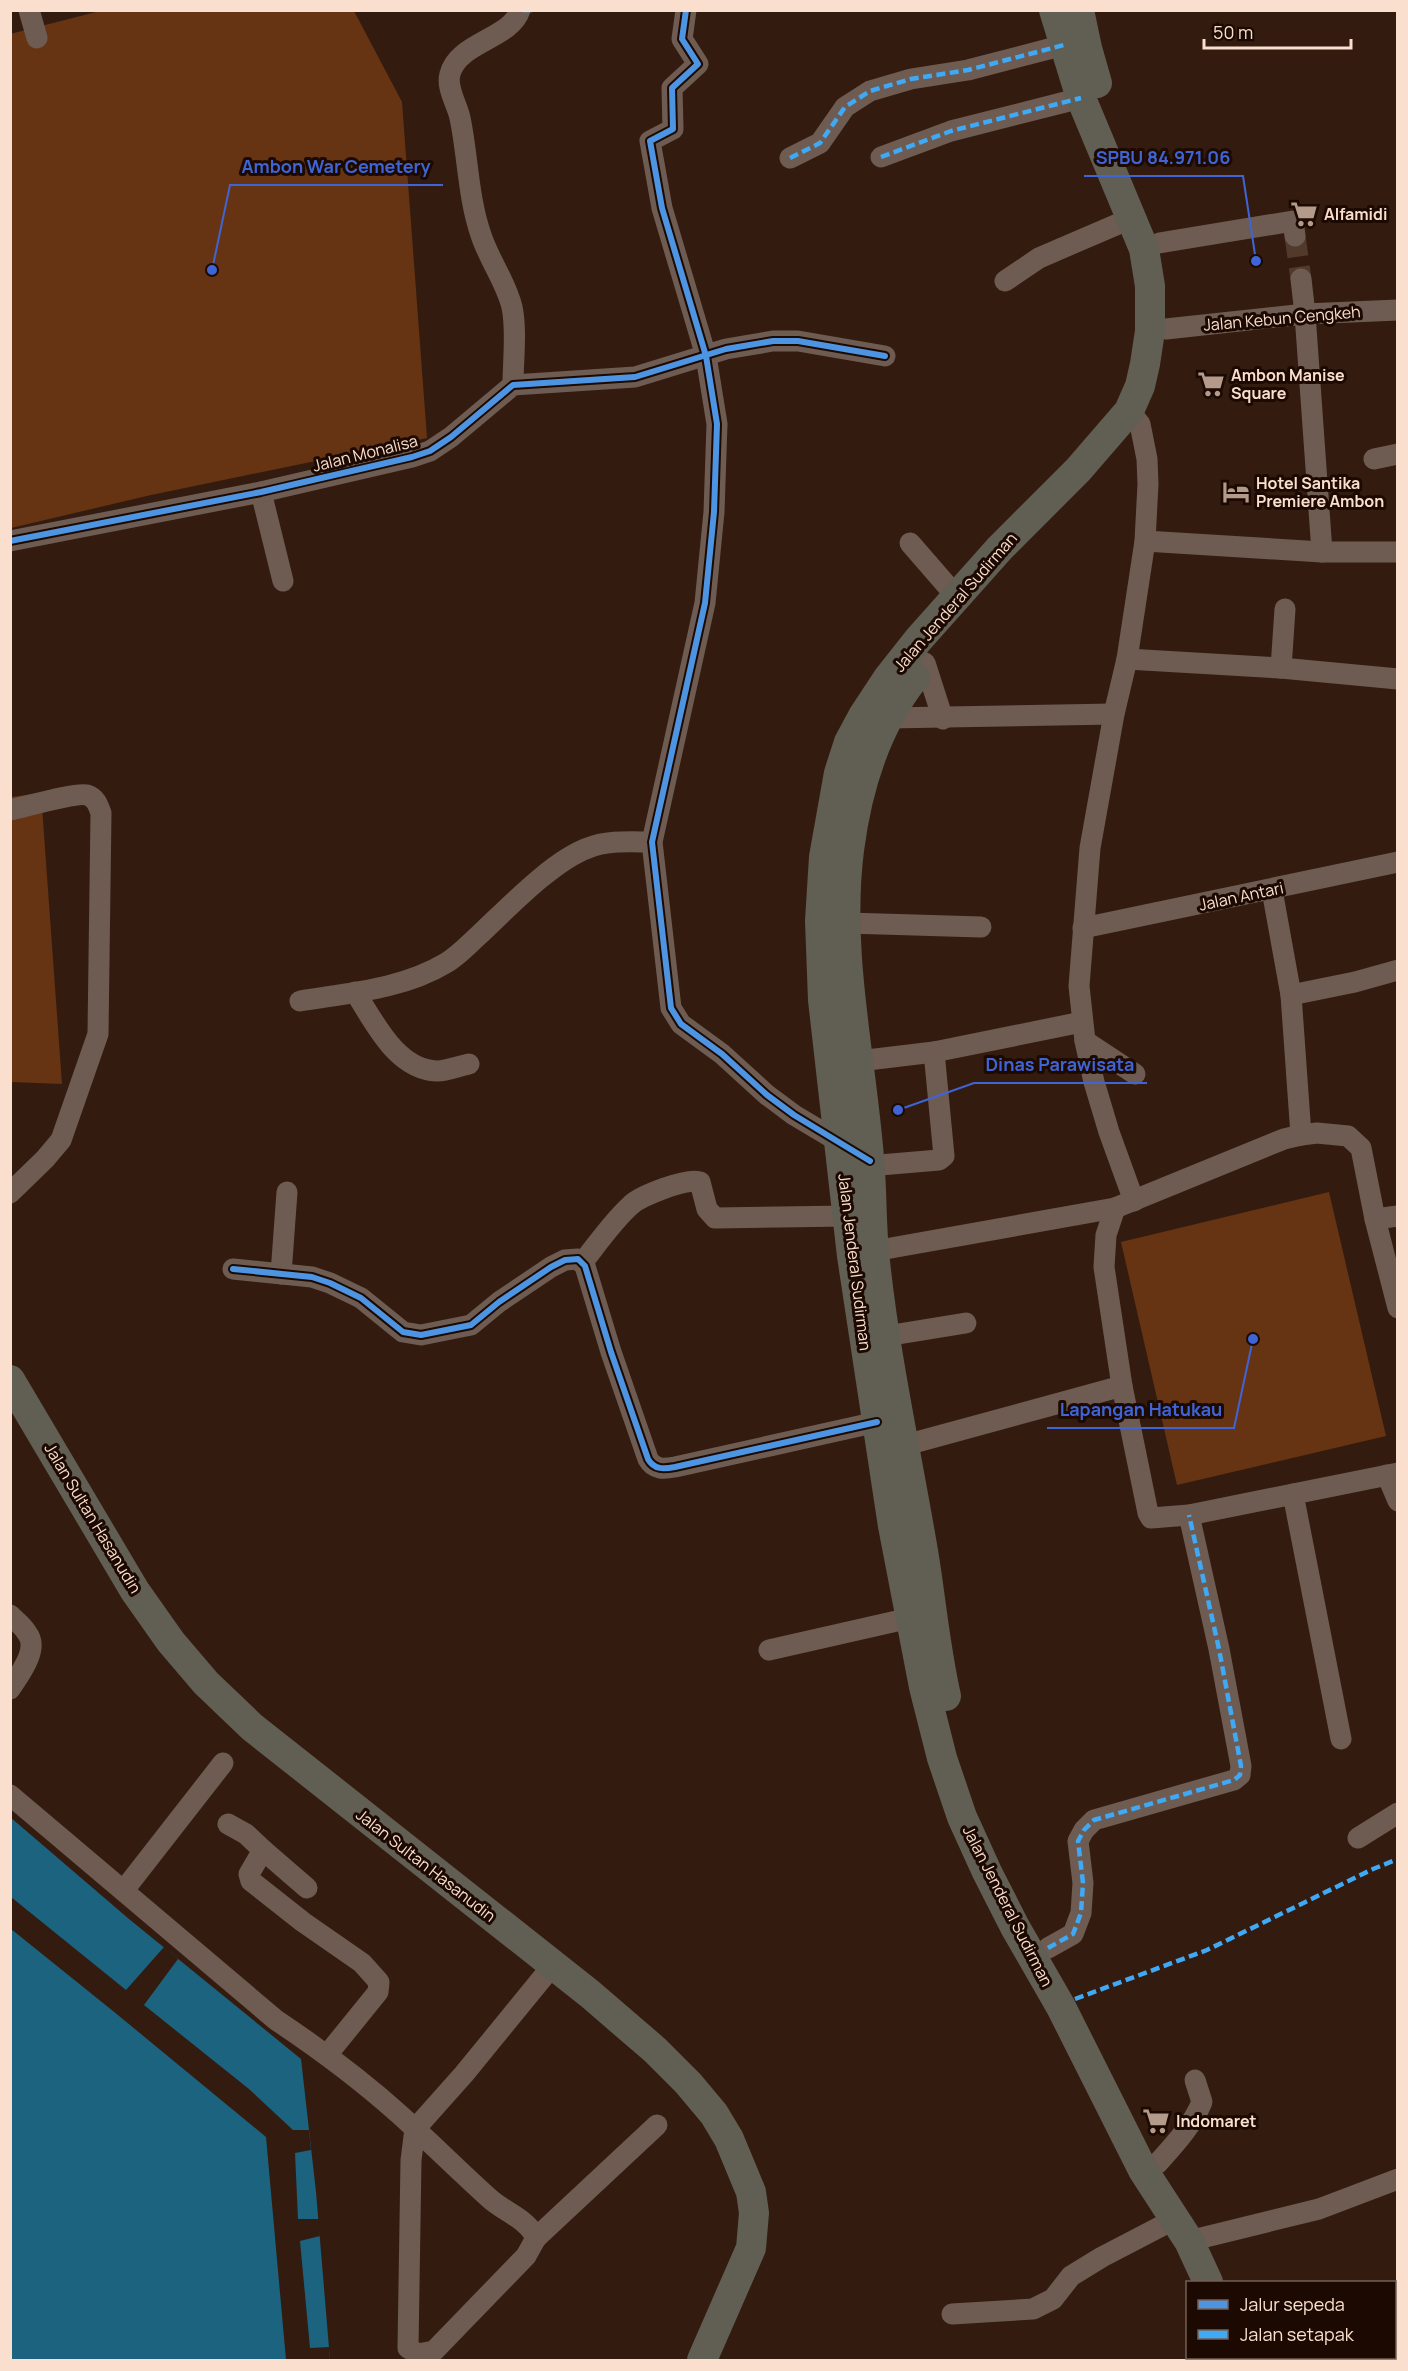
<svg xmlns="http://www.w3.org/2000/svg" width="1408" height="2371" viewBox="0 0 1408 2371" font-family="Manrope,sans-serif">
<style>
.green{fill:#663413}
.water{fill:#1c6380}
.pier{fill:#331c0f}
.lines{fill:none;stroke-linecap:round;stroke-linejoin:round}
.minor-tunnel{stroke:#51392c;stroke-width:21;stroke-dasharray:21 10;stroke-linecap:butt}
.minor{stroke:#6e5c52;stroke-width:21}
.highway{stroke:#615e53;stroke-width:30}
.quiet{stroke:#3fa9f5;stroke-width:4.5;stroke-dasharray:9 4.5;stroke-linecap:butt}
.cycleway-casing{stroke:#1c0a02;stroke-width:10}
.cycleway{stroke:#4d94e3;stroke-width:6}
.labels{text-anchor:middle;stroke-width:6;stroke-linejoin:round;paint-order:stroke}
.poi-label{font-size:16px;font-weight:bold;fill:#fadece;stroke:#1c0a02;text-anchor:start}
.street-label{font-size:16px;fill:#fadece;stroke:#1c0a02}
.leader{fill:none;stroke:#3e64d6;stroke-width:2}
.callout-dot{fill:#3e64d6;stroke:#1c0a02;stroke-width:2}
.callout-label{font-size:18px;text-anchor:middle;font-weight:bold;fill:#3e64d6;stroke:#1c0a02;stroke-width:6;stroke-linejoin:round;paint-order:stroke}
</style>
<rect width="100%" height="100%" fill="#331c0f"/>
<!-- green -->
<g class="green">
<polygon points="100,11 354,11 402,102 427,438 151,495 11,528 10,34"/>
<polygon points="41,793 62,1084 11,1082 11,797"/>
<polygon points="1329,1192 1386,1436 1177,1485 1121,1242"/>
</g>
<!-- water -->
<polygon class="water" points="10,1817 129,1919 301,2059 316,2192 330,2360 11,2360"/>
<!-- pier -->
<polygon class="pier" points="11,1897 126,1990 164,1947 178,1959 144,2005 249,2089 293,2130 309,2130 311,2150 295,2153 298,2219 319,2219 320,2236 300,2241 310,2348 329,2347 330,2360 286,2360 266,2137 113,2011 11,1929"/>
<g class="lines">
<!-- minor-tunnel -->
<polyline class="minor-tunnel" points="1295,236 1301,279"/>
<!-- minor -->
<g class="minor">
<polyline points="29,10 37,38"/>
<polyline points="686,10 682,39 698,64 672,88 673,129 650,141 662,208 706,356 717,424 714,512 705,603 652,842 671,1008 681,1024 722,1054 767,1095 794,1115 846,1146"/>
<polyline points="881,157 951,131 1081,98"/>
<polyline points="790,158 820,143 845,107 870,91 911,79 968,70 1064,45"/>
<polyline points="1159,243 1293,221 1295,236"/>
<polyline points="1301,279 1305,314 1322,552"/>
<polyline points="1005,281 1039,258 1132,218"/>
<polyline points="1166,329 1305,314 1398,310"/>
<path d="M513 385C513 360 517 331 512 307 506 282 489 260 481 235 468 198 468 156 460 118 457 104 446 88 450 74 458 42 511 39 520 10"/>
<polyline points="1129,411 1140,424 1147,459 1148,484 1145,541 1127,659 1114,714 1090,848 1079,986 1085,1041 1094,1082 1109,1132 1134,1201"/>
<polyline points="1374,459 1398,454"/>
<polyline points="261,492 283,581"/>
<polyline points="10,541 261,492 412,457 430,451 451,437 513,385 635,377 726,349 773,341 798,341 885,356"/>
<polyline points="1145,541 1322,552 1398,552"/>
<polyline points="910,543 956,596"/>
<polyline points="1127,659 1281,668 1398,679"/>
<polyline points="925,663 943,719"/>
<polyline points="1281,668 1285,609"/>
<polyline points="888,718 1114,714"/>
<path d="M10 810C25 807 76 792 87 795 96 798 98 805 101 813L98 1034 61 1140 45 1159 10 1193"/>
<polyline points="1272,890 1291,995 1301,1135"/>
<polyline points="847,923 981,927"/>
<polyline points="1083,928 1398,862"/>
<path d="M355 992C374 1021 396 1070 437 1071 447 1071 459 1066 469 1064"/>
<polyline points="1291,995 1355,982 1398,970"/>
<path d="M300 1001C349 993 403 989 446 963 458 956 468 945 478 936 506 910 552 861 588 848 607 840 632 842 652 842"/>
<polyline points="1085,1041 1135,1074"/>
<polyline points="859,1061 934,1052 1082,1022"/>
<polyline points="856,1167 939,1160 944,1156 934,1052"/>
<polyline points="1115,1208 1106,1235 1104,1267 1122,1386 1148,1513 1151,1518 1189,1515 1398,1473"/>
<polyline points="1375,1219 1398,1216"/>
<polyline points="874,1251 1115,1208 1284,1139 1301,1135 1317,1133 1348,1136 1361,1148 1375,1219 1398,1308"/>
<path d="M583 1262C598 1243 613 1221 631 1205 640 1196 688 1177 700 1182L707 1209 715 1218 848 1216"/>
<path d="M233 1269 312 1277 330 1283 361 1298 403 1332 421 1335 471 1325 499 1302 551 1267 565 1260 578 1259 585 1266 611 1352 648 1459C654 1470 664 1469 675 1467L877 1422"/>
<polyline points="281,1274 287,1192"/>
<polyline points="886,1336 966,1323"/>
<polyline points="891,1449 1122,1386"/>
<polyline points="1387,1475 1398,1501"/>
<polyline points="1293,1494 1341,1739"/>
<path d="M10 1615C16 1621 23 1626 27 1633 40 1649 19 1675 10 1689"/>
<polyline points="769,1650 910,1618"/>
<path d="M10 1795 276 2020C318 2048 360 2079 399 2114 429 2141 458 2170 489 2198 504 2212 528 2219 536 2238L526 2256 434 2351 418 2354 408 2348 411 2160 415 2129 464 2074 553 1965"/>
<polyline points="228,1824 246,1834 263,1850 249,1874 251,1881 303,1922 362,1963 379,1982 378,1992 327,2055"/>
<polyline points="1358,1838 1398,1813"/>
<polyline points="263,1850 307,1888"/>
<polyline points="124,1890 223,1763"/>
<polyline points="1048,1948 1073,1934 1081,1913 1083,1883 1078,1841 1084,1830 1094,1820 1234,1780 1240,1775 1241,1766 1219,1649 1189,1515"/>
<path d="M1157 2164C1175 2144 1192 2126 1202 2102L1195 2080"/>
<polyline points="536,2238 657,2125"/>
<polyline points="1189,2241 1319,2209 1398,2179"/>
<polyline points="1394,2294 1398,2302"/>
<polyline points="952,2314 1033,2309 1053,2299 1071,2276 1102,2257 1175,2219"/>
</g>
<!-- highway -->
<g class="highway">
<polyline points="1054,10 1081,98 1144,249 1150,286 1150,331 1145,364 1140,386 1129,411 1078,470 1000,548 918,640 888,678 863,716 849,742 839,773 824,857 820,921 823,1000 852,1256 893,1526 924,1687 942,1758 962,1817 987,1872 1015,1927 1061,2007 1143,2170 1189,2241 1208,2282"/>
<polyline points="1079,10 1087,48 1097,83"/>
<path d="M915 677C875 727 857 788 849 850 836 953 861 1056 869 1158 872 1189 871 1220 874 1252 884 1353 906 1451 923 1551 931 1599 935 1648 946 1696"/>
<polyline points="10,1380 135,1591 171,1642 206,1683 252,1727 590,1994 655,2050 688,2083 714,2114 729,2139 751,2192 754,2213 751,2248 702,2360"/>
<polyline points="1263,2358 1265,2360"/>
</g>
<!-- quiet -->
<g class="quiet">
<polyline points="523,10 532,10"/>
<polyline points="881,157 951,131 1081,98"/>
<polyline points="790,158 820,143 845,107 870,91 911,79 968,70 1064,45"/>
<polyline points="1048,1948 1073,1934 1081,1913 1083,1883 1078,1841 1084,1830 1094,1820 1234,1780 1240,1775 1241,1766 1219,1649 1189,1515"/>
<polyline points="1075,1999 1207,1950 1373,1869 1398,1859"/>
</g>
<defs>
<g id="cycleway">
<polyline points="686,10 682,39 698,64 672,88 673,129 650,141 662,208 706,356 717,424 714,512 705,603 652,842 671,1008 681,1024 722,1054 767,1095 794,1115 870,1161"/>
<polyline points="10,541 261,492 412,457 430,451 451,437 513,385 635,377 726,349 773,341 798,341 885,356"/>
<path d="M233 1269 312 1277 330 1283 361 1298 403 1332 421 1335 471 1325 499 1302 551 1267 565 1260 578 1259 585 1266 611 1352 648 1459C654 1470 664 1469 675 1467L877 1422"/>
</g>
</defs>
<!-- cycleway casing -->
<use href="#cycleway" class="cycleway-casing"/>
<!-- cycleway -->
<use href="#cycleway" class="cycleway"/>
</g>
<!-- icons -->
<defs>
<symbol id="supermarket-bare" viewBox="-9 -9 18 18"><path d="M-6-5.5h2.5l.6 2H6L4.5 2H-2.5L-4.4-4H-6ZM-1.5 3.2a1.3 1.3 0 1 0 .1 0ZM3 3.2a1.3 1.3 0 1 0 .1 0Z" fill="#b49a8b" stroke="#1c0a02" stroke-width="2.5" paint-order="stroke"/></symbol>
<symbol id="hotel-bare" viewBox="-9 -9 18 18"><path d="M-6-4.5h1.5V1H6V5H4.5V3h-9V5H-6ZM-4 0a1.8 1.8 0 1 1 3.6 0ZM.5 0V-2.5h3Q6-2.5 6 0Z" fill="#b49a8b" stroke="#1c0a02" stroke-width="2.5" paint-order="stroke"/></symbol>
</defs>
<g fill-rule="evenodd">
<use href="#supermarket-bare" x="1285" y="195" width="38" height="38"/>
<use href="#supermarket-bare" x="1192" y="365" width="38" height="38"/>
<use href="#hotel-bare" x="1217" y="473" width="38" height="38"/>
<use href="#supermarket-bare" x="1137" y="2102" width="38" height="38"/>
</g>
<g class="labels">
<!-- poi labels -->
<g class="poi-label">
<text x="1324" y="220">Alfamidi</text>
<text x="1231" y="381">Ambon Manise<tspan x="1231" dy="18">Square</tspan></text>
<text x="1256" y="489">Hotel Santika<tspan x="1256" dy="18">Premiere Ambon</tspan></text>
<text x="1176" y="2127">Indomaret</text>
</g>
<!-- street labels -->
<g class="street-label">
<text transform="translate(1282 318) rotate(-5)" y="6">Jalan Kebun Cengkeh</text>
<text transform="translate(365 453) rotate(-14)" y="6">Jalan Monalisa</text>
<text transform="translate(955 602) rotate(-49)" y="6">Jalan Jenderal Sudirman</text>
<text transform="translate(1241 896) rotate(-12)" y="6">Jalan Antari</text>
<text transform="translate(855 1262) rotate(83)" y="6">Jalan Jenderal Sudirman</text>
<text transform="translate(93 1518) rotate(59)" y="6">Jalan Sultan Hasanudin</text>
<text transform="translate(426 1865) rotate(38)" y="6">Jalan Sultan Hasanudin</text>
<text transform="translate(1008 1906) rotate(63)" y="6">Jalan Jenderal Sudirman</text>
</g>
</g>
<!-- callouts -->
<path class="leader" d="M1256 261L1243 176H1084M212 270L230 185H443M898 1110L974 1083H1147M1253 1339L1234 1428H1047"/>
<g class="callout-dot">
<circle cx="1256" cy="261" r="6"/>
<circle cx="212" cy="270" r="6"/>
<circle cx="898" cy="1110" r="6"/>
<circle cx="1253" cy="1339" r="6"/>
</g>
<g class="callout-label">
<text x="1163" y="164">SPBU 84.971.06</text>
<text x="336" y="173">Ambon War Cemetery</text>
<text x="1060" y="1071">Dinas Parawisata</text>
<text x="1141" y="1416">Lapangan Hatukau</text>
</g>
<!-- border -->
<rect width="1408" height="2371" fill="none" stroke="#fadece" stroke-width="24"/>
<!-- legend -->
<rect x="1186" y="2281" width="210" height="78" fill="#1c0a02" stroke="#755f54" stroke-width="1.5"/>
<rect x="1198" y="2300" width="30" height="9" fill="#4d94e3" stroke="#755f54" stroke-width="1.5"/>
<text x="1240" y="2311" font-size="18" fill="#fadece">Jalur sepeda</text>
<rect x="1198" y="2330" width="30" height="9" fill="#3fa9f5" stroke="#755f54" stroke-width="1.5"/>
<text x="1240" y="2341" font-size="18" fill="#fadece">Jalan setapak</text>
<!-- scale -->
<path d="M1204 39v9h147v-9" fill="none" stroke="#fadece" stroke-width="3"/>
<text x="1213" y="39" font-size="18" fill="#fadece" stroke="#1c0a02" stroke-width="4.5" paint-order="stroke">50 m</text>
</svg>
